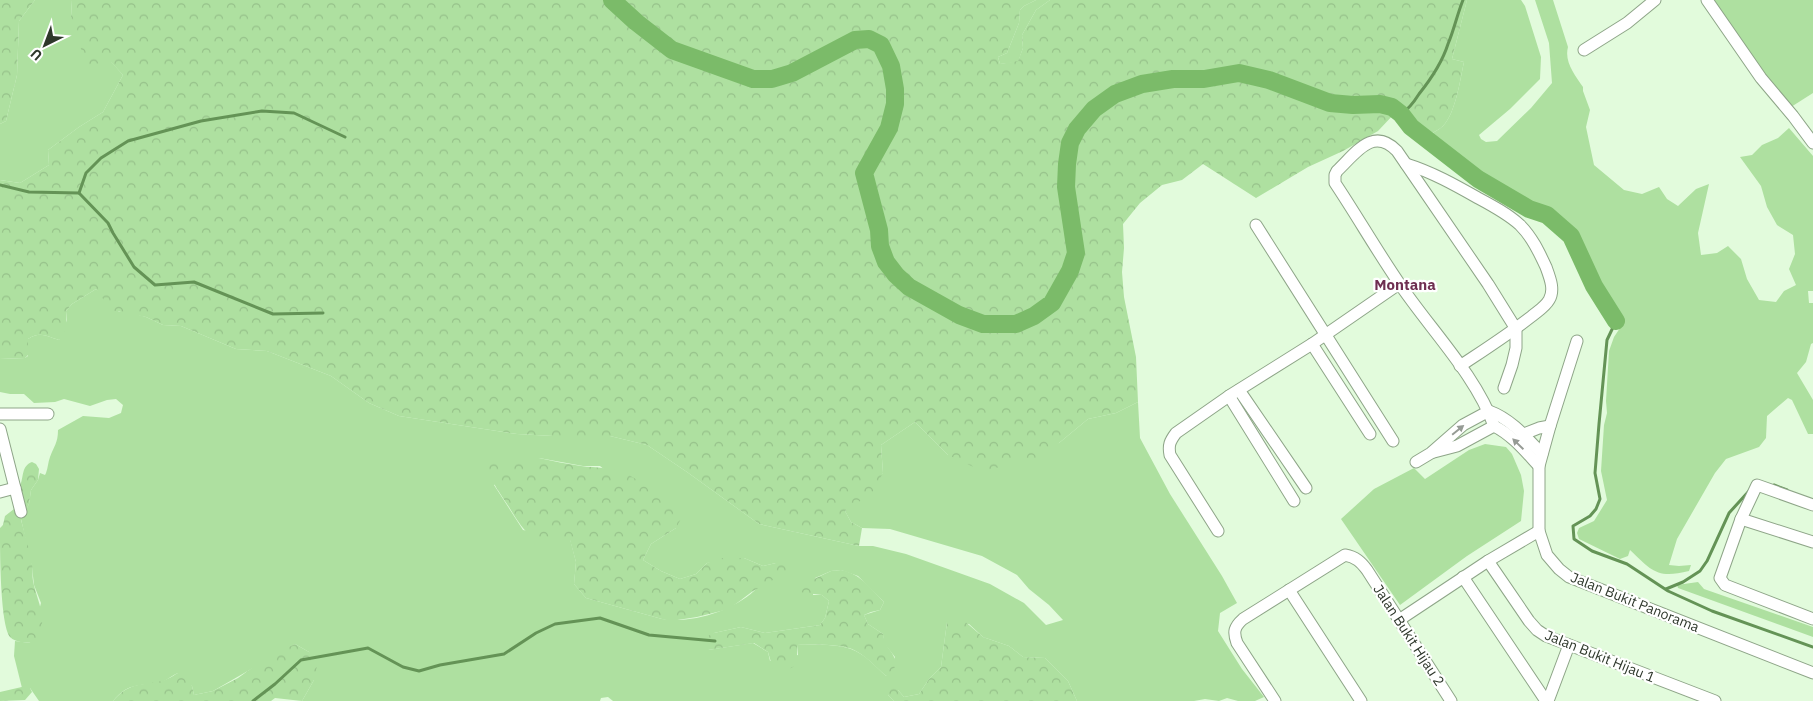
<svg xmlns="http://www.w3.org/2000/svg" width="1813" height="701" viewBox="0 0 1813 701" font-family="'IBM Plex Sans',sans-serif">
<style>
.green{fill:#aee0a0;fill-rule:evenodd}
.forest{fill:url(#forest-crowns)}
.lines{fill:none;stroke-linecap:round;stroke-linejoin:round}
.stream{stroke:#649356;stroke-width:3}
.river{stroke:#7bbb69;stroke-width:18}
.street-casing{stroke:#8ea588;stroke-width:13}
.street{stroke:#fff;stroke-width:11}
.oneway{fill:#969b95}
.labels{text-anchor:middle;stroke-width:4.5;stroke-linejoin:round;paint-order:stroke}
.street-label{font-size:14px;fill:#2e372b;stroke:#fff}
.neighbourhood-label{font-size:15px;font-weight:bold;fill:#6f2f51;stroke:#fff}
</style>
<defs>
<pattern id="forest-crowns" width="20" height="18" patternUnits="userSpaceOnUse" patternTransform="scale(1.25)"><rect width="20" height="18" fill="#aee0a0"/><path d="M2 6a3 3 0 1 1 6 0M12 15a3 3 0 1 1 6 0" fill="none" stroke="#96c18a"/></pattern>
</defs>
<rect width="100%" height="100%" fill="#e2fbdc"/>
<!-- green -->
<g class="green">
<polygon points="35,0 72,0 71,17 123,75 103,112 79,127 48,150 49,165 20,183 0,180 0,124 6,121 17,75 19,21"/>
<polygon points="1036,0 1050,0 1036,10 1022,35 1023,48 1018,62 1000,64 998,57 1007,53 1019,23 1020,10 1024,6"/>
<path d="M1467 0H1521L1525 6 1541 57 1540 79 1510 109 1479 135 1481 139 1486 142 1497 141 1531 108 1552 83 1549 43 1535 0H1553L1568 47C1564 62 1575 75 1583 87V91L1590 110 1586 127 1594 165 1624 190 1642 194 1659 187 1667 199 1678 206 1696 189 1709 184 1698 233 1701 255 1717 253 1728 246 1741 259 1747 279 1759 300 1776 302 1784 291 1796 285 1789 269 1795 254 1793 235 1777 225 1767 207 1761 186 1740 157 1752 155 1762 145 1778 138 1789 128 1813 156V291H1808L1809 303H1813V343L1811 344 1806 362 1797 373 1813 400V434H1808L1792 400 1788 398 1767 416 1766 438 1759 447 1726 459 1715 473 1677 539 1669 565 1679 566 1691 565 1689 571C1657 579 1652 571 1630 550L1628 556 1620 559 1579 539 1577 533 1579 528 1594 521 1607 500 1601 471 1604 425 1607 413 1606 401 1609 351 1614 337 1620 328 1621 320 1616 309 1605 299 1585 247 1574 233 1542 208 1534 206 1518 198 1456 156 1429 135C1433 132 1439 130 1443 126 1456 112 1460 80 1464 62L1452 59Z"/>
<polygon points="1707,0 1813,0 1813,93 1791,107 1758,68"/>
<path d="M96 289 119 312H128L146 317 163 325 181 326 236 349 267 351 331 376 369 403 399 416 517 434 553 436H610L647 445 687 472 759 524 859 546H873L906 554 990 584 1024 603 1046 625 1063 620 1049 605 1029 589 1017 575 982 556 890 529 862 528 851 522 845 511 883 473 881 445 915 422 948 455 1059 443 1088 419 1116 413 1138 402 1140 438 1170 494 1222 576 1237 603 1220 613 1218 631 1242 669 1264 697 1255 701H1238L1227 698 1219 701 1205 699 1194 701H1077L1068 681 1045 658 1023 657 1009 646 983 637 969 624 947 622 941 667 929 679 919 694 904 697 898 690 888 695 894 701H613L608 697 601 698 600 701H302L314 680 309 652 295 644 213 691 194 695 192 686 178 673C173 675 168 679 164 681 141 688 130 680 113 701H39L30 688H22L14 656 15 641 30 643 41 603 34 585 32 567 21 519 29 504 31 490 38 480 40 473 45 475 46 473C48 468 48 462 50 457 54 446 58 443 58 430L83 416 109 418 121 413 123 405 116 399 107 400 90 406 64 399 55 402 34 403 24 394H10L0 392V359L25 358 28 356V339C40 331 46 336 59 340L67 320 66 311 72 304ZM539 458 583 466H600L676 528 651 544 643 560 661 571 680 579 696 574 707 563 744 558 763 566 776 563C769 572 762 583 754 591 732 611 691 624 662 619L586 598 574 584 576 562 570 539 523 530 494 485ZM841 570 858 576 884 602 880 610 864 615 868 624 883 634 884 643 895 657 886 676C875 666 865 654 851 649 836 644 812 644 797 645L798 655 770 661 768 652 753 643 708 650 714 633 741 627 765 633 820 625 825 618 829 601 822 595H813L815 578 831 571Z"/>
<polygon points="1485,444 1506,447 1512,454 1521,475 1524,491 1521,521 1467,556 1400,605 1341,519 1374,489 1414,468 1425,479 1469,450"/>
<polygon points="1698,582 1704,589 1813,627 1813,637 1678,588 1677,585"/>
</g>
<!-- forest -->
<g class="forest">
<polygon points="0,0 35,0 19,21 17,75 6,121 0,124"/>
<path d="M72 0H1036L1024 6 1020 10 1019 23 1007 53 998 57 1000 64 1018 61 1023 48 1022 35 1036 10 1050 0H1467L1452 59 1464 62C1460 80 1456 112 1443 126 1439 130 1433 132 1429 135L1395 113 1378 131 1343 151 1308 167 1256 198 1203 164 1182 180 1162 185 1140 203 1123 224 1124 248 1122 272 1124 297 1136 357 1138 402 1116 413 1088 419 1059 443 1032 460 982 471 948 455 915 422 881 445 883 473 872 493 845 511 851 522 862 528 859 546 759 524 687 472 647 445 610 436H553L517 434 399 416 369 403 331 376 267 351 236 349 181 326 163 325 146 317 111 310 96 289 72 304 66 311C67 322 67 331 59 340 46 336 40 331 28 339V355L25 358 0 359V180L20 183 49 165 48 150 79 127 103 112 123 75 111 62 86 65 71 17Z"/>
<path d="M539 458C553 461 567 464 581 466 596 468 612 467 627 474 646 484 667 500 682 517L676 528 651 544 643 560 661 571 680 579 696 574 707 563 722 558H744L763 566 776 563 798 566 753 591 729 609 697 617 671 621 662 619 586 598 574 584 576 562 570 540C535 548 526 535 509 507 500 494 492 481 485 467L504 459Z"/>
<path d="M32 462 36 464 39 469 38 480 31 490 29 504 21 520C25 535 30 550 32 565 33 571 32 576 33 581 37 602 52 625 32 643 25 642 16 643 10 637 0 624 0 549 0 528L3 525 5 516 14 509C13 498 17 496 20 486 24 477 21 466 32 462Z"/>
<path d="M841 570C861 574 870 588 884 602L880 610 871 612 864 615 868 624 883 634C885 650 895 650 896 666L886 676C875 666 865 655 852 649 837 644 813 644 797 645V664C789 671 783 670 773 669L768 652 754 643 708 650 700 643 706 637 714 633 741 627 765 633 820 625 825 618 829 601 822 595 798 592 797 587 831 571Z"/>
<polygon points="954,617 962,619 983,637 1009,646 1023,657 1045,658 1068,681 1077,701 894,701 888,695 891,687 898,690 904,697 919,694 929,679 941,667 947,622"/>
<path d="M295 644 309 652 317 666 314 680 302 701 275 698 271 701H113C129 682 140 686 162 681 170 679 176 673 184 670L192 686 194 695 213 691 238 678 267 657Z"/>
<polygon points="26,686 30,688 32,692 25,700 0,701 0,692"/>
</g>
<g class="lines">
<!-- stream -->
<g class="stream">
<path d="M1401 114C1409 109 1414 102 1419 94 1431 79 1442 63 1448 44 1454 30 1457 15 1463 0"/>
<polyline points="0,185 29,192 79,193 108,223 113,233 134,267 155,285 194,282 273,314 323,313"/>
<polyline points="79,193 86,173 101,158 128,141 201,121 262,111 294,113 345,137"/>
<polyline points="1616,321 1607,340 1599,424 1595,473 1600,499 1596,509 1590,516 1573,526 1574,539 1592,551 1627,564 1668,591 1712,611 1813,647"/>
<polyline points="1774,485 1787,490"/>
<polyline points="1666,589 1683,582 1700,571 1707,561 1729,513 1749,491"/>
<polyline points="253,701 275,684 301,660 368,648 403,667 419,671 440,665 504,654 536,633 555,624 600,618 649,635 715,641"/>
</g>
<!-- river -->
<polyline class="river" points="612,0 636,22 672,50 753,79 772,79 792,73 855,40 869,39 881,45 891,66 895,89 895,104 889,128 864,173 879,230 880,246 886,262 896,275 909,287 959,315 983,324 1016,324 1034,316 1052,303 1070,271 1076,253 1066,187 1067,164 1070,143 1077,129 1094,109 1115,94 1142,84 1173,79 1204,79 1239,73 1269,80 1330,103 1353,105 1380,104 1392,107 1401,114 1411,127 1478,179 1529,209 1547,215 1571,236 1594,286 1616,321"/>
<defs>
<g id="street">
<polyline points="1707,0 1761,78 1793,116 1813,143"/>
<polyline points="1584,50 1627,23 1655,0"/>
<path d="M1406 164C1432 172 1455 185 1478 198 1493 206 1508 214 1520 225 1532 237 1539 252 1546 267 1550 278 1555 290 1549 300 1545 307 1538 311 1532 316 1509 334 1484 350 1460 366"/>
<polyline points="1256,225 1393,441"/>
<polyline points="1577,341 1550,426 1539,466 1539,531 1547,555 1559,569 1569,577 1813,673"/>
<polyline points="1312,344 1370,434"/>
<polyline points="1239,390 1306,488"/>
<polyline points="1229,396 1294,501"/>
<polyline points="0,414 48,414"/>
<path d="M1494 426C1476 375 1429 328 1399 283 1377 251 1357 216 1335 183V175L1337 171C1356 153 1373 126 1397 151L1488 284 1516 329V348L1512 365 1504 388"/>
<path d="M1494 426C1512 435 1525 451 1539 466"/>
<polyline points="0,429 21,512"/>
<polyline points="1524,434 1539,428 1550,426"/>
<polyline points="1434,452 1457,446 1494,426"/>
<path d="M1416 462 1431 453 1463 425 1489 411C1511 419 1526 437 1542 454"/>
<polyline points="0,492 15,488"/>
<polyline points="1813,505 1757,485 1741,519 1720,578 1725,585 1813,619"/>
<polyline points="1741,519 1813,542"/>
<path d="M1218 531 1170 455C1168 445 1170 441 1176 433L1229 396 1312 344 1399 284"/>
<polyline points="1488,561 1529,621 1537,630 1546,636 1715,701"/>
<polyline points="1463,577 1546,701"/>
<polyline points="1289,590 1361,701"/>
<polyline points="1399,620 1488,561 1539,531"/>
<path d="M1275 701 1237 643C1233 632 1234 627 1243 619L1345 555C1356 557 1361 562 1367 570L1451 701"/>
<polyline points="1548,701 1569,645"/>
</g>
</defs>
<!-- street casing -->
<use href="#street" class="street-casing"/>
<!-- street -->
<use href="#street" class="street"/>
</g>
<!-- one-way arrows -->
<defs><path id="oneway-solid" d="M-6-.8H1V-3.2L6.5 0L1 3.2V.8H-6Z" transform="scale(1.25)"/></defs>
<g class="oneway">
<use href="#oneway-solid" transform="translate(1458 430) rotate(-39)"/>
<use href="#oneway-solid" transform="translate(1518 444) rotate(-136)"/>
</g>
<g class="labels">
<!-- street labels -->
<g class="street-label">
<text transform="translate(1635 602) rotate(22)" y="5">Jalan Bukit Panorama</text>
<text transform="translate(1409 635) rotate(57)" y="5">Jalan Bukit Hijau 2</text>
<text transform="translate(1600 656) rotate(22)" y="5">Jalan Bukit Hijau 1</text>
</g>
<!-- neighbourhood labels -->
<g class="neighbourhood-label">
<text x="1405" y="290">Montana</text>
</g>
</g>
<!-- north arrow -->
<g transform="translate(45 45) rotate(222)" stroke="#ffffff" stroke-width="4" paint-order="stroke">
<path d="M0-4L9 19L0 12L-9 19Z" fill="#2e372b"/>
<text y="-8" font-size="14" font-weight="bold" text-anchor="middle" fill="#2e372b">U</text>
</g>
</svg>
